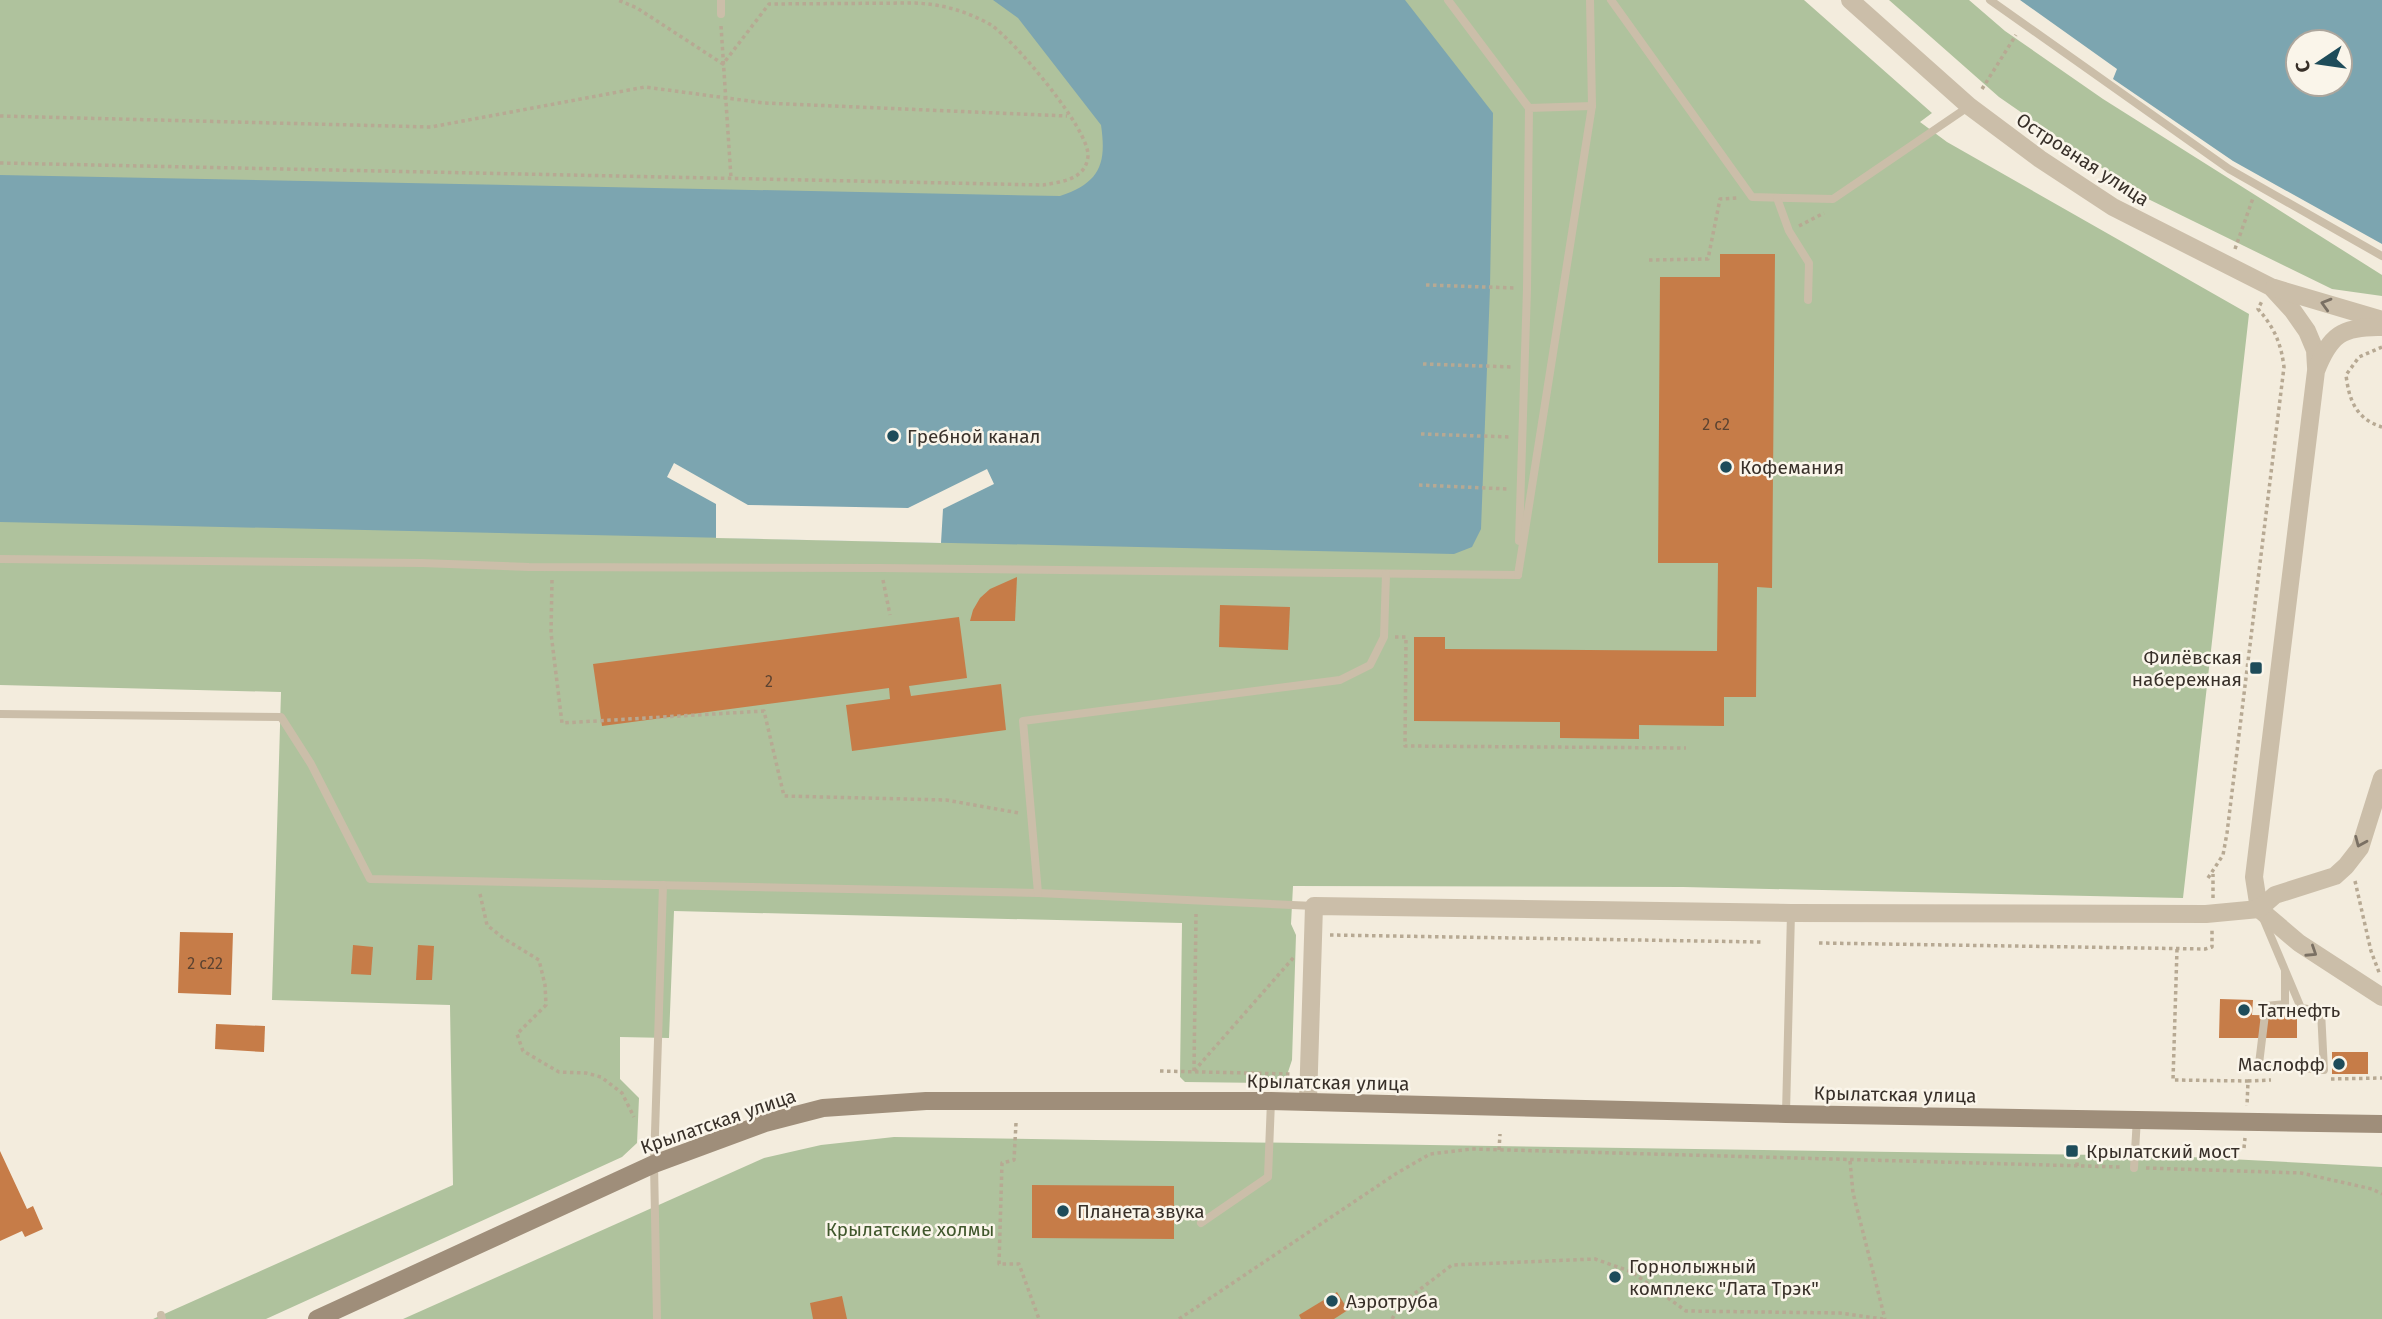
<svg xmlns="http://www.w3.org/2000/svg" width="2382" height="1319" viewBox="0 0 2382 1319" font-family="'Fira Sans',sans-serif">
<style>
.green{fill:#afc29d}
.water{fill:#7ca5b0;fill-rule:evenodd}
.pier{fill:#f3ecdd}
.building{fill:#c67c48}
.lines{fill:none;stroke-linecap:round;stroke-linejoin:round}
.path{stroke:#b7a993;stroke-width:3.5;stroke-dasharray:3.5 3.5;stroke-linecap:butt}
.service{stroke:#cbbea9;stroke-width:8}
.tertiary{stroke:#cbbea9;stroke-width:18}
.secondary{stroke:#9f8e7a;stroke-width:18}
.oneway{stroke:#7a7063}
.poi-dot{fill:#1e4c5a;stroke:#faf5ea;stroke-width:2.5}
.labels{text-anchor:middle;stroke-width:5;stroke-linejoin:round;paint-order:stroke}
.number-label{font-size:16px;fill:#5c4331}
.street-label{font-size:19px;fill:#383029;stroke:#faf5ea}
.poi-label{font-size:19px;fill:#383029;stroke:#faf5ea;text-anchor:start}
.park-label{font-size:19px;fill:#40572c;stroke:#faf5ea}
</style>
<rect width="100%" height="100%" fill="#f3ecdd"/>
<!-- green -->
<g class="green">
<polygon points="0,0 1804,0 1932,113 1920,122 1947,142 2249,314 2183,898 1683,887 1293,886 1291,924 1296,935 1292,1060 1286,1078 1267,1083 1185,1082 1180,1077 1182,923 674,911 669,1038 620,1037 620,1079 639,1098 637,1143 622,1157 266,1319 153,1319 453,1185 450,1005 272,1000 281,692 0,685"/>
<polygon points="1889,0 1969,0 2005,31 2103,99 2382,275 2382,296 2332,289 2144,197 1999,97"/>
<polygon points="894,1137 2170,1156 2382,1167 2382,1319 403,1319 764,1158 821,1145"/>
</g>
<!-- water -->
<g class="water">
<path d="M993 0H1405L1493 113 1490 288 1481 529 1472 547 1454 554 0 522V175L1060 196C1099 183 1107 165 1101 125L1018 18Z"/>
<path d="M2020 0H2382V244L2233 161 2113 79 2117 69ZM2340 42V84H2298V42Z"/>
</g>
<!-- pier -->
<polygon class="pier" points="674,463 748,505 908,508 987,469 994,484 943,509 941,543 716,538 716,504 667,477"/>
<!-- building -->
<g class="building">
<polygon points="1720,254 1775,254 1772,588 1757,587 1756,697 1724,697 1724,726 1639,725 1639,739 1560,738 1560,722 1414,721 1414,637 1445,637 1445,649 1717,651 1718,563 1658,563 1660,277 1720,277"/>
<polygon points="1017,577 1015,621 970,621 973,610 980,598 990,589"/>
<polygon points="1220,605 1290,607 1288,650 1219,647"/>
<polygon points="959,617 967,678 909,686 911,696 1001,684 1006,730 852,751 846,705 890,699 889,688 602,726 593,664"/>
<polygon points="180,932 233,933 231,995 178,993"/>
<polygon points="353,945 373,947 371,975 351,974"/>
<polygon points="418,945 434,946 432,980 416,980"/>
<polygon points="2220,999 2253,1000 2252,1015 2297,1016 2297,1038 2219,1038"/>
<polygon points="216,1024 265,1026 264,1052 215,1049"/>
<rect x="2332" y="1052" width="36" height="22"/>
<polygon points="0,1151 27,1209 33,1206 43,1229 25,1237 22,1231 0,1241"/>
<polygon points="1032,1185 1174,1186 1174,1239 1032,1238"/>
<polygon points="1337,1292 1348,1310 1334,1319 1301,1319 1299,1315"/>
<polygon points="842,1296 847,1319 813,1319 810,1303"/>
</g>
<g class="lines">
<!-- path -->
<g class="path">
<polyline points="721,26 731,178"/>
<polyline points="1982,89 2016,35"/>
<polyline points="0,116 431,127 645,87 764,103 1067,116"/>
<path d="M0 163 1043 185C1060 182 1086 180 1088 156 1090 130 1014 40 991 25 967 11 941 4 915 3L769 4 723 64 637 8 618 0"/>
<polyline points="1799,226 1824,213"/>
<polyline points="2235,249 2253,198"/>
<polyline points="1649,260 1708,259 1720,199 1737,198"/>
<polyline points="1426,285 1515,288"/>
<path d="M2382 347 2359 357 2346 375C2349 400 2356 419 2382 427"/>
<polyline points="1423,364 1512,367"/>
<polyline points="1421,434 1510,437"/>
<polyline points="1419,485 1508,489"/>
<polyline points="552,580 551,633 562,723 764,711 784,796 946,800 1019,813"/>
<polyline points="883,580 890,615"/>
<polyline points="1395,637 1406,637 1405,746 1686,748"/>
<path d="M2208 878 2223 855 2227 833 2284 367C2281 343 2274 327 2258 309L2262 301"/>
<polyline points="2355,881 2371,951 2380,975"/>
<polyline points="480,894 487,925 503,938 539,960 545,985 546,1005 517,1034 523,1051 559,1072 586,1073 601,1077 622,1093 634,1117"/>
<polyline points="2213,898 2213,874"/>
<polyline points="1330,935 1761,942"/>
<polyline points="1819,943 2205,949 2212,947 2212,930"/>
<polyline points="2177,949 2173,1080 2248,1081 2247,1106"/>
<polyline points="1160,1071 1290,1074"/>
<polyline points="1194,1071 1294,957"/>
<polyline points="1194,1071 1196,914"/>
<polyline points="2331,1079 2382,1078"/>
<polyline points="2248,1081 2271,1080"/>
<polyline points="1016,1123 1014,1160 1002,1163 999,1264 1019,1264 1039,1319"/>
<polyline points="2244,1148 2245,1138"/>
<polyline points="1499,1150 1500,1134"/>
<polyline points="1850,1161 1853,1193 1885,1319"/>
<polyline points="2077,1166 2077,1145"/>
<polyline points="2146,1168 2301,1173 2372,1189 2382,1194"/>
<polyline points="1179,1319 1397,1173 1430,1154 1472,1149 2120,1167"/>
<polyline points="1392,1319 1402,1303 1452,1265 1595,1259 1632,1272 1686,1311 1840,1313 1883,1319"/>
</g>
<!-- service -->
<g class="service">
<polyline points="1448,0 1529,108"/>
<polyline points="1611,0 1752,197 1833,199 1968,107"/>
<polyline points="1990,0 2229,169 2382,256"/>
<polyline points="721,14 721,0"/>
<polyline points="1777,198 1789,231 1809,263 1808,300"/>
<polyline points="1519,541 1527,289 1529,108 1592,106"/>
<polyline points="0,559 422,563 529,567 880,568 1518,575"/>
<polyline points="1518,575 1592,106 1590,0"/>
<polyline points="0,714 281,717 311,764 370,879 1038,893 1314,906"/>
<polyline points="1038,893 1023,721 1340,680 1370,665 1384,637 1386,574"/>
<polyline points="2263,918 2285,970 2285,1004 2266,1006 2259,1064 2324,1070 2321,1011 2301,1008 2285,970"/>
<polyline points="1786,1113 1791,913"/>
<polyline points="2134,1168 2137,1118"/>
<polyline points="1201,1223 1268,1177 1271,1101"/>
<polyline points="161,1315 162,1319"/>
<polyline points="657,1319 654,1164 663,885"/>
</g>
<!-- tertiary -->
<g class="tertiary">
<polyline points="1850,0 1969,106 2040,159 2113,207 2271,287 2293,311 2307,331 2315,350 2316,367"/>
<polyline points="2274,288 2382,320"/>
<path d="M2382 327C2342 326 2330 335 2316 371L2254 877 2259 909 2299 943 2382 997"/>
<polyline points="1308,1102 1314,906 1791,913 2206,914 2259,909 2275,895 2335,876 2346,866 2360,848 2382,778"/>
</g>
<!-- secondary -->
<polyline class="secondary" points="317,1319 654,1164 765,1123 823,1108 926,1101 1271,1101 1786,1114 2382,1124"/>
</g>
<!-- one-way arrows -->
<defs><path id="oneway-chevron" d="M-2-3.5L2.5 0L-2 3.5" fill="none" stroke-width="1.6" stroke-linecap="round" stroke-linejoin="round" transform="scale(1.75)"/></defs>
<g class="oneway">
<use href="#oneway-chevron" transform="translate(2326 304) rotate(-164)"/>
<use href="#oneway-chevron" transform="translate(2360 842) rotate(113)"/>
<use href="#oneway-chevron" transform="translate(2312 952) rotate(33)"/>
</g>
<!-- markers -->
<g class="poi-dot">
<circle cx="893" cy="436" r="7"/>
<circle cx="1726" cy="467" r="7"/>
<rect x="2249" y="661" width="14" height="14" rx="3.5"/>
<circle cx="2244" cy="1010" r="7"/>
<circle cx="2339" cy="1064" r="7"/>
<rect x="2065" y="1144" width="14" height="14" rx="3.5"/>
<circle cx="1063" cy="1211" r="7"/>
<circle cx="1615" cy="1277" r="7"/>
<circle cx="1332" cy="1301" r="7"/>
</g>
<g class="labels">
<!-- number labels -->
<g class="number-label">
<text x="1716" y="430">2 с2</text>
<text x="769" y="687">2</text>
<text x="205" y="969">2 с22</text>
</g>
<!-- street labels -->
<g class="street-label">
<text transform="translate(2083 159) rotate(33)" y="7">Островная улица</text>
<text transform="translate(1328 1082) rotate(1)" y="7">Крылатская улица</text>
<text transform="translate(1895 1094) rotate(1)" y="7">Крылатская улица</text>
<text transform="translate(718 1121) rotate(-19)" y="7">Крылатская улица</text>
</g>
<!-- poi labels -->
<g class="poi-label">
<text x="907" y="443">Гребной канал</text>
<text x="1740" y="474">Кофемания</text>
<text x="2242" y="664" text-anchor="end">Филёвская<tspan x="2242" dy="22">набережная</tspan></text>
<text x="2258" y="1017">Татнефть</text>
<text x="2325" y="1071" text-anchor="end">Маслофф</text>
<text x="2086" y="1158">Крылатский мост</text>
<text x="1077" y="1218">Планета звука</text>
<text x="1629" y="1273">Горнолыжный<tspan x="1629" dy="22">комплекс "Лата Трэк"</tspan></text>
<text x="1346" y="1308">Аэротруба</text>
</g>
<!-- park labels -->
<g class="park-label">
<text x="910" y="1236">Крылатские холмы</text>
</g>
</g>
<!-- north arrow -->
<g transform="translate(2319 63) rotate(257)"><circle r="33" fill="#faf5ea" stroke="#aca69d" stroke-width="2"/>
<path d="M0-5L12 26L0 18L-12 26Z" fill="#1e4c5a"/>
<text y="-10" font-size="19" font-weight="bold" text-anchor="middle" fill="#383029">С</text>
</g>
</svg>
